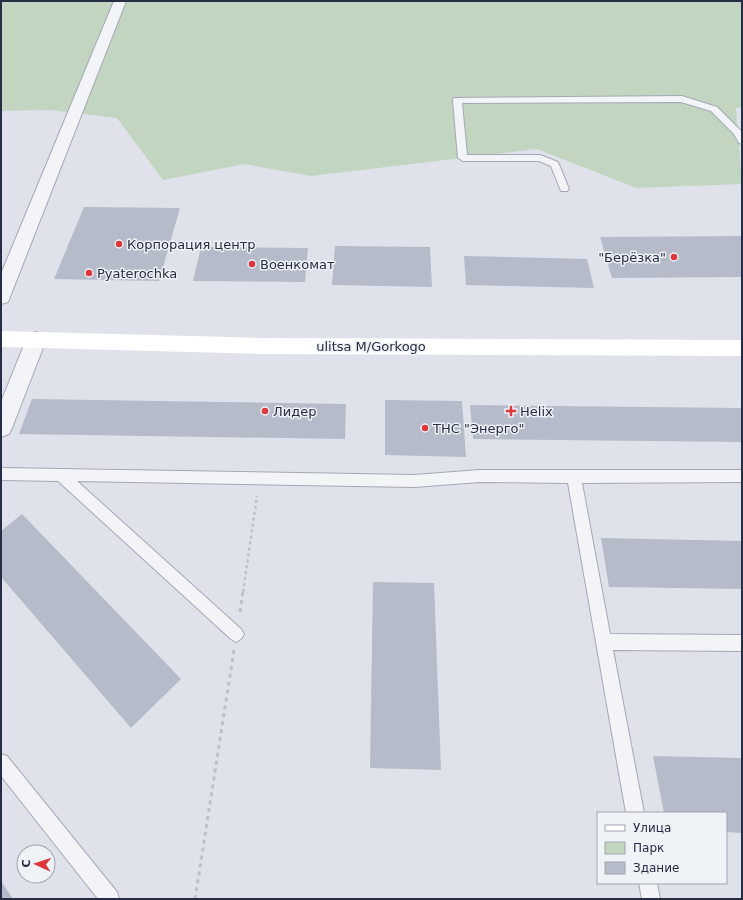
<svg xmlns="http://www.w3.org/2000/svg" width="743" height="900" viewBox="0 0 743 900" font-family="'DejaVu Sans',sans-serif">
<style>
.green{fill:#c2d5c0}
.building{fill:#b6bbc9}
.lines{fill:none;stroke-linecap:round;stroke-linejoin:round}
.service-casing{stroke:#a4a8b5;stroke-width:2}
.minor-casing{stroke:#a4a8b5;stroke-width:2}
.path-far1{stroke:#bec0c9;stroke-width:2.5;stroke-dasharray:3 3;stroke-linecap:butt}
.path{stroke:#bec0c9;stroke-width:3;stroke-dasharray:4 4;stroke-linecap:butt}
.service{fill:#f3f4f8;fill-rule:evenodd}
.minor{fill:#f3f4f8;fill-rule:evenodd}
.secondary{fill:#fff;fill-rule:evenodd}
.poi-dot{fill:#dd363b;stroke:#eff2f7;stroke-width:1.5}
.labels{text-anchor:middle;stroke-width:3;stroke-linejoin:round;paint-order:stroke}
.poi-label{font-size:13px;fill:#262d44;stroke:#eff2f7;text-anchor:start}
.street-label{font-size:13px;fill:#262d44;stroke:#eff2f7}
</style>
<rect width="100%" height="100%" fill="#dfe2ea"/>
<!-- green -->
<polygon class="green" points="1,1 742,1 742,107 736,108 742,184 636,188 537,149 311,176 245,164 163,180 117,118 50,110 1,111"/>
<!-- building -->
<g class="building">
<polygon points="84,207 180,208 159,281 54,279"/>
<polygon points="742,236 742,277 612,278 600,237"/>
<polygon points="335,246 430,247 432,287 332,285"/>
<polygon points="201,247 308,248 305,282 193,281"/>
<polygon points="464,256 587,259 594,288 466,285"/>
<polygon points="32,399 346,404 345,439 19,434"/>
<polygon points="385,400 462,401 466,457 385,455"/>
<polygon points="470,405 742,408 742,442 473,439"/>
<polygon points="22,514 181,679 131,728 1,577 1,531"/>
<polygon points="601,538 742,541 742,589 609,587"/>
<polygon points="373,582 434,583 441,770 370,768"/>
<polygon points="653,756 742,758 742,833 726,832 726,813 664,813"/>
<polygon points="1,881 13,899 1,899"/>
</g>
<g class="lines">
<defs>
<g id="service">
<polygon points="682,96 717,107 742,132 742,144 739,143 734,134 711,111 681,102 462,103 467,155 540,155 558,162 569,189 567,191 561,191 551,166 539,161 463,161 458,158 453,100 454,98"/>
<polygon points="1,468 414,475 480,470 742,470 742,482 582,483 610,634 742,635 742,651 613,650 644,813 626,813 568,483 480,482 414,487 77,481 241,629 244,634 241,639 236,642 231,639 58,481 1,480"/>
<polygon points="1,754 7,756 117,892 119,899 98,899 1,776"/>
<polygon points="639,883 657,883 660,899 642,899"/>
</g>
<g id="minor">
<polygon points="114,1 126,1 10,297 8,302 1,304 1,274"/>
<polygon points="36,332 43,335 46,340 12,428 9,434 1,437 1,402 26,340 29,335"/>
</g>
</defs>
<!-- service casing -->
<use href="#service" class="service-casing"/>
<!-- minor casing -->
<use href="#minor" class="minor-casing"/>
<!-- path-far1 -->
<polyline class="path-far1" points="243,592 257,496"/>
<!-- path -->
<g class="path">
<polyline points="240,612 243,591"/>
<polyline points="195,899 234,650"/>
</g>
<!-- service -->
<use href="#service" class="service"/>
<!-- minor -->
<use href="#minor" class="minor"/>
<!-- secondary -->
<polygon class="secondary" points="1,331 262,338 742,340 742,356 262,354 1,347"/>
</g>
<!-- markers -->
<g class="poi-dot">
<circle cx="119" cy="244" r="4"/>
<circle cx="674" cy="257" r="4"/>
<circle cx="252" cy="264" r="4"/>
<circle cx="89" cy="273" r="4"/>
<circle cx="265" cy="411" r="4"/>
<path d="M509 405h4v4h4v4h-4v4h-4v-4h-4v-4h4z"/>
<circle cx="425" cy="428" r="4"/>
</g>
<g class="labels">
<!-- poi labels -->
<g class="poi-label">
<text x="127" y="249">Корпорация центр</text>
<text x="666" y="262" text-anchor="end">"Берёзка"</text>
<text x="260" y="269">Военкомат</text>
<text x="97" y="278">Pyaterochka</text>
<text x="273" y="416">Лидер</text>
<text x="520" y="416">Helix</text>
<text x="433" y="433">ТНС "Энерго"</text>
</g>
<!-- street labels -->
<g class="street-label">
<text x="371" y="351">ulitsa M/Gorkogo</text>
</g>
</g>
<!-- border -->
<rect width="743" height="900" fill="none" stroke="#262d44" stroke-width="4"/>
<!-- legend -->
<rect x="597" y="812" width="130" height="72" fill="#eff2f7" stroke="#9fa3af"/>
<rect x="605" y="825" width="20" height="6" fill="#ffffff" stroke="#9fa3af"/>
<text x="633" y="832" font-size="12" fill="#262d44">Улица</text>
<rect x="605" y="842" width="20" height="12" fill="#c2d5c0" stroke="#9fa3af"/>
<text x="633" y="852" font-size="12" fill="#262d44">Парк</text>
<rect x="605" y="862" width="20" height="12" fill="#b6bbc9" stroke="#9fa3af"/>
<text x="633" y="872" font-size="12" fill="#262d44">Здание</text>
<!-- north arrow -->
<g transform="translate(36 864) rotate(273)"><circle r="19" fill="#eff2f7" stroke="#9fa3af"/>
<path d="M0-3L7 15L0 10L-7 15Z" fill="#dd363b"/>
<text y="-6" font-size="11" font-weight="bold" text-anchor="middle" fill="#262d44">С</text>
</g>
</svg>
